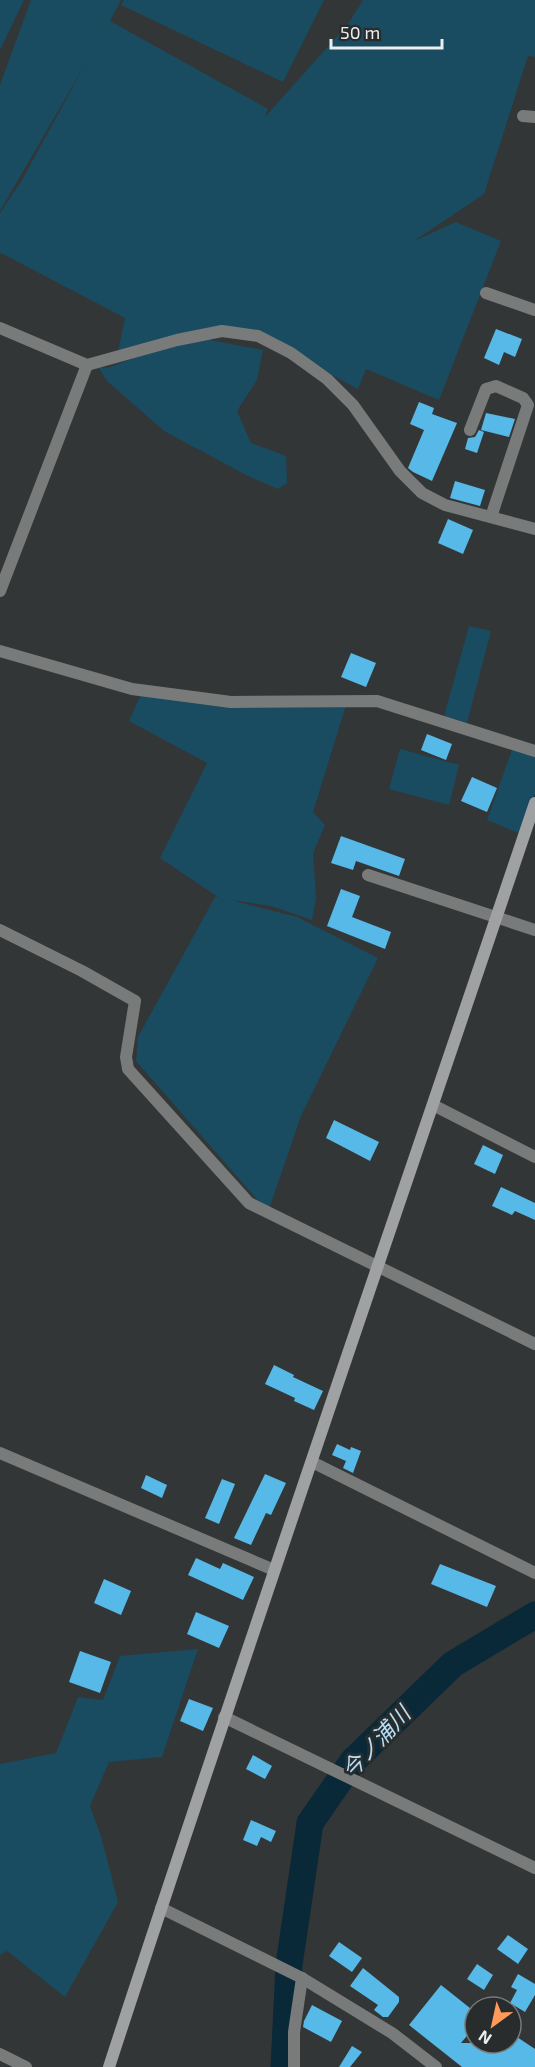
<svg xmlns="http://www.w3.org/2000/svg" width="535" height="2067" viewBox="0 0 535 2067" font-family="'Exo 2','Noto Sans JP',sans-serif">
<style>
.green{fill:#194b61}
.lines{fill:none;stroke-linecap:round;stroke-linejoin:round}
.river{stroke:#092938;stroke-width:27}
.building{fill:#56b9e7}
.street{stroke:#797b7b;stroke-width:12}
.secondary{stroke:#9fa1a3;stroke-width:12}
.labels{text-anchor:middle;stroke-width:6;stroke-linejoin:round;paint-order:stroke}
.water-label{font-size:22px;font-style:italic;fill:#b4e1f9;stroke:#292c2d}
</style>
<rect width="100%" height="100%" fill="#333637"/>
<!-- green -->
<g class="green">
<polygon points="0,0 24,0 0,50"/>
<polygon points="31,0 121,0 110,21 268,109 265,117 348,24 363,0 535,0 535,57 528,56 484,194 414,241 456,222 501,241 439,400 366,369 358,389 291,353 237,333 205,339 263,350 257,380 237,411 251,443 286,456 287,483 278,489 248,476 164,431 107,381 98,367 107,368 176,343 118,352 125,318 1,253 0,254 0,213 22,180 86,63 0,211 0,85"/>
<polygon points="124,0 324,0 283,82 121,5"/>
<polygon points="469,626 491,631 467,723 444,716"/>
<polygon points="143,690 283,706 347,702 313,812 325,825 313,853 316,899 312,920 271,906 231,900 297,917 378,958 301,1116 268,1212 136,1061 138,1037 215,897 218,897 160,858 207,763 129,721"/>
<polygon points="513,747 535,754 535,794 521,834 487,820"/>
<polygon points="400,749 459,765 449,805 389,789"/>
<polygon points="198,1649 162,1757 109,1762 90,1806 101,1836 118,1902 65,1997 7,1951 0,1955 0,1764 56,1753 78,1697 103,1700 120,1656"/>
</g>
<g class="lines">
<!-- river -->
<polyline class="river" points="284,2067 289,1965 310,1823 353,1761 453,1664 535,1615"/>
</g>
<!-- building -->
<g class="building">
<polygon points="496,329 522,339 515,357 504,352 499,365 484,358"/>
<polygon points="419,402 434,408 432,414 457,423 432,481 413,472 408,468 424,430 410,424"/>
<polygon points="486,413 515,419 509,437 481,430"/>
<polygon points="479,430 484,432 477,453 465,449 468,438 475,437"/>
<polygon points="455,481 485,490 480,506 450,498"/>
<polygon points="448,519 473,530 463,554 438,543"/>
<polygon points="351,653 376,663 366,687 341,677"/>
<polygon points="427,734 452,744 446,760 421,750"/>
<polygon points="472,777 497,788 487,812 461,801"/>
<polygon points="341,836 405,859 399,876 356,861 353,870 331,863"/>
<polygon points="341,889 360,896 352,917 391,932 385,949 327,926"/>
<polygon points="334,1120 379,1142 370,1161 326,1138"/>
<polygon points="483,1145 503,1155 495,1174 474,1164"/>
<polygon points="501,1187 535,1203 535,1220 515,1211 512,1215 492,1206"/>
<polygon points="274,1365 294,1375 293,1377 323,1391 314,1410 294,1401 295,1398 265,1384"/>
<polygon points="337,1444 350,1450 351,1447 361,1451 353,1473 343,1468 346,1461 332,1455"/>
<polygon points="265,1474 286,1483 271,1515 266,1513 251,1545 234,1538"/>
<polygon points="146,1475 167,1485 162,1498 141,1488"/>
<polygon points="222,1479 235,1484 219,1524 205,1518"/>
<polygon points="196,1558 220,1569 223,1563 254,1577 243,1600 188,1575"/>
<polygon points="440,1564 496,1586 487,1607 431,1584"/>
<polygon points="104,1579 131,1591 121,1615 94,1603"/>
<polygon points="196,1612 229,1626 219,1648 187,1634"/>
<polygon points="80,1651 111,1662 100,1693 69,1682"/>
<polygon points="189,1699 213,1708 203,1731 180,1721"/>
<polygon points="253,1755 272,1766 265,1779 246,1769"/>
<polygon points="251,1820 276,1831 271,1842 261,1837 257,1846 243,1840"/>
<polygon points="508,1935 528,1949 518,1964 497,1949"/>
<polygon points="339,1942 362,1958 352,1972 329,1956"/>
<polygon points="477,1964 493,1975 484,1990 467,1979"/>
<polygon points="363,1968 399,1997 399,2002 388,2017 383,2017 374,2010 378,2005 350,1986"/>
<polygon points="518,1974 535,1984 535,1995 525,2012 510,2003 517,1990 511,1987"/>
<polygon points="441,1985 475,2012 475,2026 461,2043 511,2043 511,2033 535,2049 535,2067 462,2067 409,2025"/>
<polygon points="312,2005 342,2021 331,2042 303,2027 304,2021"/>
<polygon points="352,2046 362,2052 350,2067 339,2067"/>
</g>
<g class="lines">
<!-- street -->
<g class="street">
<polyline points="523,116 535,117"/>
<polyline points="486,293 535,310"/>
<polyline points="0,328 87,365 177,340 222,331 258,336 291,353 327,379 353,405 400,471 422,493 445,505 535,529"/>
<polyline points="470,430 486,389 496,386 523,398 528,405 491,517"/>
<polyline points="0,591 87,365"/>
<polyline points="0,651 132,689 231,702 377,701 535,751"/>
<polyline points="368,875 535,930"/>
<polyline points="0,930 82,971 135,1001 126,1057 128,1069 249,1203 535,1344"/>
<polyline points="433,1105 535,1157"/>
<polyline points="0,1453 274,1570"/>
<polyline points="312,1462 535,1573"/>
<polyline points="224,1717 535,1868"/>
<polyline points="161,1908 302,1978 392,2033 436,2067"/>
<polyline points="0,2054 26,2067"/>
<polyline points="294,2067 294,2032 302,1978"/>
</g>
<!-- secondary -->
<path class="secondary" d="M109 2067C247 1644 393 1224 535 803"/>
</g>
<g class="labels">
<!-- water labels -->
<g class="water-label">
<text transform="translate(376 1742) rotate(-47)" y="8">今ノ浦川</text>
</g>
</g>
<!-- north arrow -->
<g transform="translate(493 2025) rotate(213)"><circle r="28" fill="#292c2d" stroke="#77797a" stroke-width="1.5"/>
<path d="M0-4.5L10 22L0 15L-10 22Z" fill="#ff9a5b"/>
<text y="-9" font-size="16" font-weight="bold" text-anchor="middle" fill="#ecedee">N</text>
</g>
<!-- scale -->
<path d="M331 39v9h111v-9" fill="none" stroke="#ecedee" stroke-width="3"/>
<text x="340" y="39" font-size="18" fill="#ecedee" stroke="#292c2d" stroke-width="4.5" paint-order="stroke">50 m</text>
</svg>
